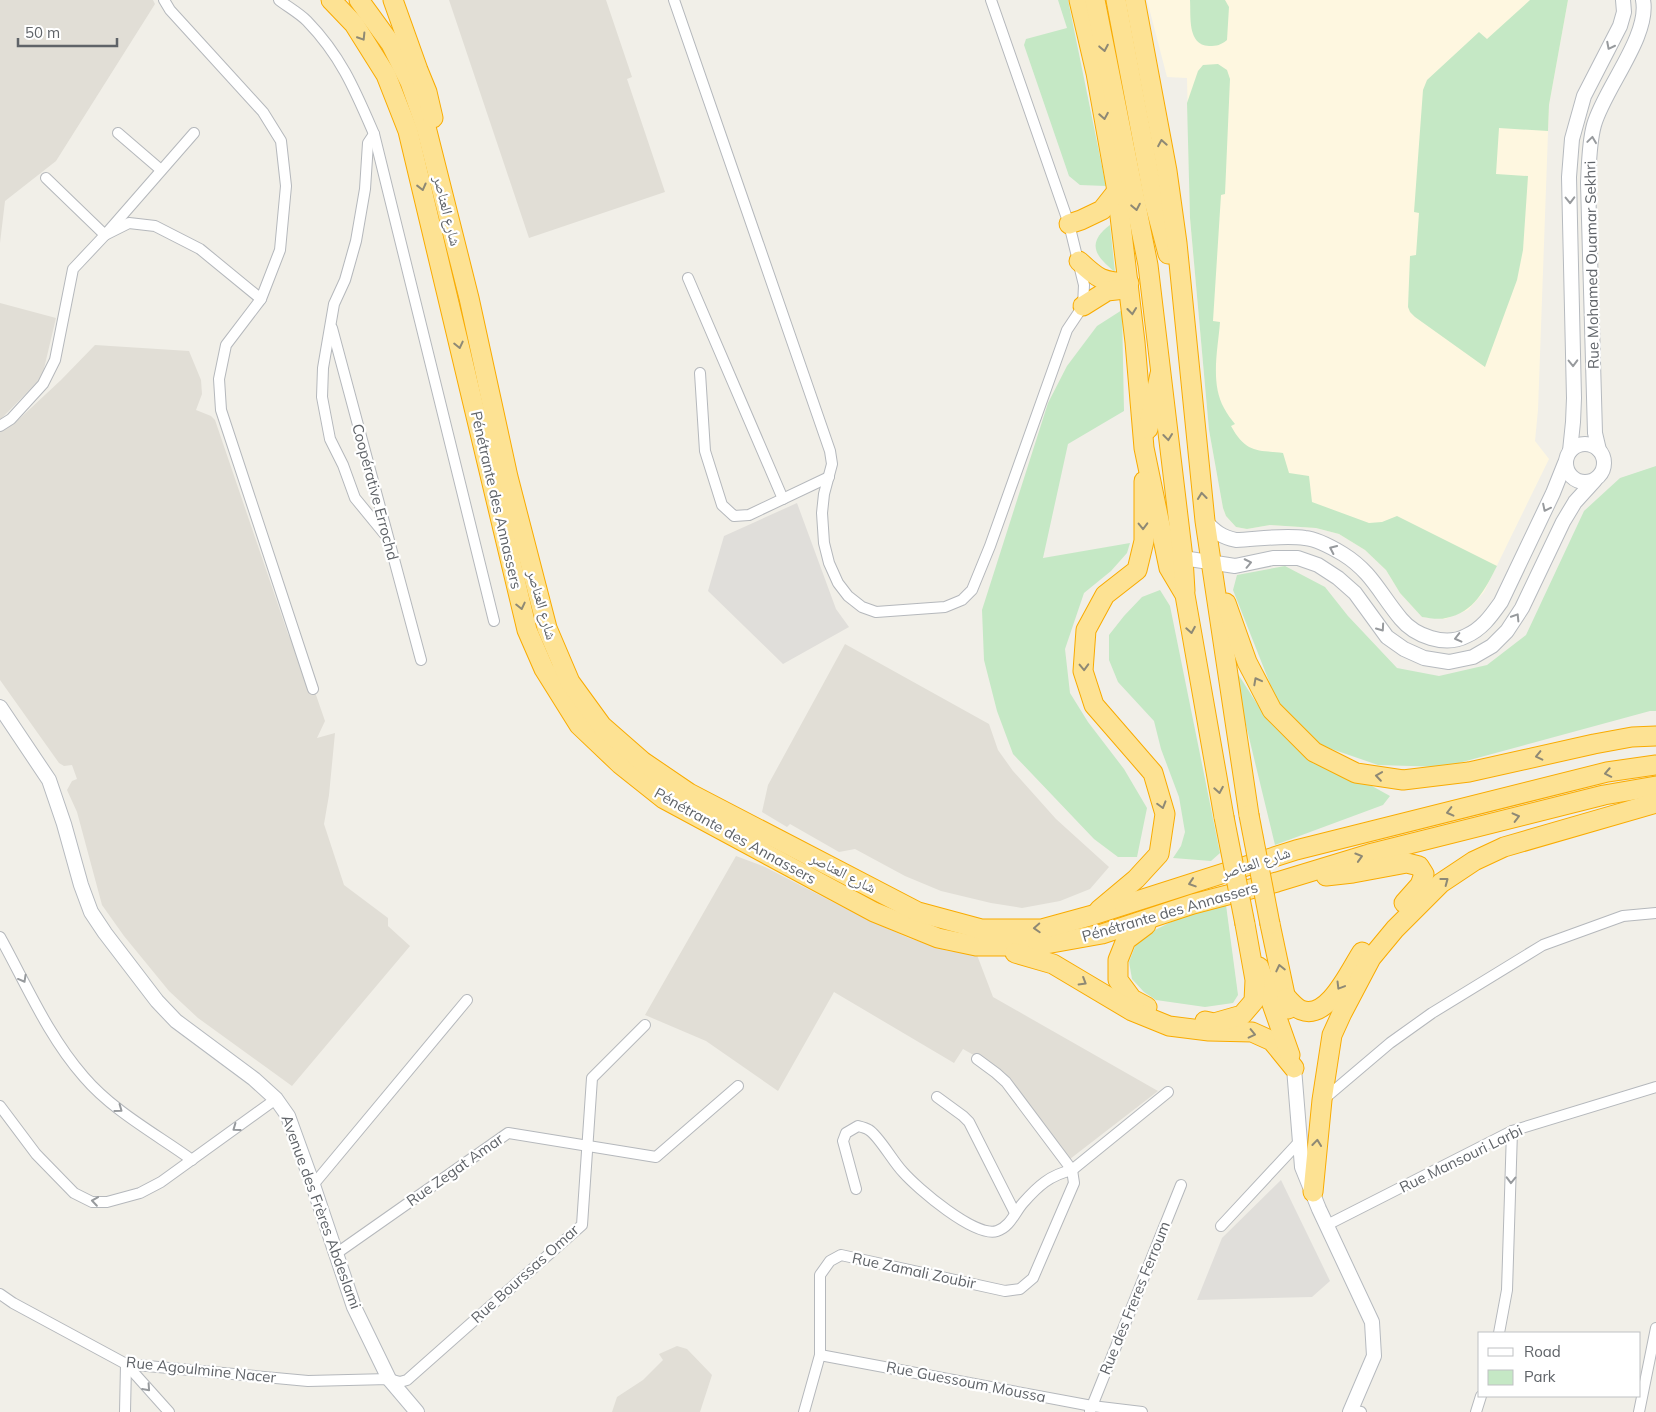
<svg xmlns="http://www.w3.org/2000/svg" width="1656" height="1412" viewBox="0 0 1656 1412" font-family="Mulish,'Noto Naskh Arabic',sans-serif">
<style>
.commercial{fill:#fef7e0}
.industrial{fill:#e0deda}
.education{fill:#e1ded6}
.green{fill:#c5e8c5}
.lines{fill:none;stroke-linecap:round;stroke-linejoin:round}
.street-casing{stroke:#b5b8bc;stroke-width:12}
.secondary-casing{stroke:#b6babf;stroke-width:16}
.highway-casing{stroke:#f9ab00;stroke-width:21}
.street{stroke:#fff;stroke-width:10}
.secondary{stroke:#fff;stroke-width:14}
.highway{stroke:#fde293;stroke-width:19}
.highway-bridge-casing{stroke:#f9ab00;stroke-width:21;stroke-linecap:butt}
.highway-bridge{stroke:#fde293;stroke-width:19}
.oneway{stroke:#8e8975}
.oneway2{stroke:#979a9d}
.labels{text-anchor:middle;stroke-width:4.5;stroke-linejoin:round;paint-order:stroke}
.street-label{font-size:15px;fill:#5f6368;stroke:#fff}
</style>
<rect width="100%" height="100%" fill="#f1efe8"/>
<!-- commercial -->
<polygon class="commercial" points="1147,0 1568,0 1549,105 1538,410 1535,441 1549,459 1484,592 1468,610 1445,619 1422,617 1400,593 1386,570 1365,550 1339,534 1316,528 1270,525 1247,529 1236,527 1226,516 1223,508 1209,430 1190,218 1187,78 1167,77"/>
<!-- industrial -->
<g class="industrial">
<polygon points="797,503 836,609 849,627 783,664 708,591 724,536"/>
<polygon points="1281,1180 1330,1281 1312,1297 1197,1300 1222,1238"/>
</g>
<!-- education -->
<g class="education">
<polygon points="0,0 153,0 155,4 56,161 5,201 0,243"/>
<polygon points="449,0 606,0 632,77 627,79 665,192 529,238"/>
<polygon points="0,303 56,318 42,377 0,420"/>
<polygon points="95,345 189,351 201,380 202,394 196,410 211,416 215,420 288,634 307,669 325,721 317,738 335,733 329,795 324,824 344,885 388,918 388,926 410,946 292,1086 198,1018 169,991 124,936 102,905 77,812 67,790 72,781 77,779 72,765 64,766 59,763 0,680 0,432 17,421 61,380"/>
<polygon points="845,644 989,724 998,750 1013,771 1056,819 1109,867 1090,889 1060,901 1022,908 991,903 941,891 905,876 855,849 839,852 790,824 787,827 762,812 768,785"/>
<polygon points="736,856 765,867 866,919 909,938 948,951 977,955 993,997 1158,1091 1070,1159 1005,1073 963,1049 954,1063 834,992 778,1091 706,1041 645,1015"/>
<polygon points="677,1346 687,1349 712,1375 700,1412 612,1412 617,1397 643,1380 663,1360 659,1354"/>
</g>
<!-- green -->
<g class="green">
<polygon points="1058,0 1068,0 1106,186 1080,185 1069,176 1024,45 1026,39 1067,28"/>
<path d="M1190 0H1225L1229 7 1227 40C1221 45 1217 46 1209 46 1187 45 1191 16 1190 0Z"/>
<polygon points="1530,0 1568,0 1549,105 1548,131 1499,128 1496,174 1528,176 1523,250 1517,280 1485,367 1415,317 1410,312 1408,307 1410,256 1416,255 1419,213 1414,212 1423,90 1427,80 1479,32 1487,39"/>
<path d="M1218 64 1227 70 1230 79 1225 194 1221 195 1213 321 1220 322C1218 349 1210 383 1224 408 1227 414 1231 419 1235 424L1231 426C1246 453 1256 450 1283 453L1289 473 1309 476 1312 502 1369 523 1382 522 1397 516 1497 566C1485 589 1474 613 1446 618 1439 620 1429 618 1422 617L1400 593 1386 570 1365 550 1339 534 1316 528 1270 525 1247 529 1236 527 1226 516 1223 508 1209 430 1190 218 1187 103 1198 71 1203 65Z"/>
<path d="M1110 225 1115 272C1095 256 1086 243 1110 225Z"/>
<polygon points="1122,310 1124,411 1068,444 1043,558 1130,543 1127,553 1111,571 1084,593 1065,649 1070,693 1088,722 1124,769 1147,808 1137,857 1118,857 1094,839 1013,754 997,711 984,660 982,610 1048,403 1067,366 1097,326"/>
<polygon points="1656,466 1656,711 1650,711 1444,767 1378,765 1317,744 1278,704 1233,590 1237,575 1285,566 1325,587 1348,616 1397,668 1439,676 1487,665 1526,635 1584,511 1620,478"/>
<polygon points="1160,590 1170,606 1220,853 1211,861 1173,858 1181,846 1185,832 1179,797 1161,749 1154,721 1118,682 1109,660 1109,635 1124,616 1142,597"/>
<polygon points="1231,663 1261,710 1313,760 1363,781 1390,796 1383,805 1275,845"/>
<polygon points="1226,905 1238,995 1233,1003 1205,1007 1156,1000 1144,992 1132,979 1129,962 1136,944 1153,931 1183,916"/>
</g>
<g class="lines">
<defs>
<g id="street">
<path d="M279 0C288 7 299 13 307 21 341 56 355 90 374 134L494 621"/>
<polyline points="674,0 830,451 832,464 824,494 822,513 824,543 829,563 838,583 848,596 862,607 876,612 945,607 962,600 972,590 990,546 1067,330 1083,306 1084,285 1069,224 991,0"/>
<polyline points="118,133 161,170"/>
<polyline points="374,134 368,143 365,189 356,241 345,280 334,304 323,368 322,397 330,439 343,465 355,498 387,537"/>
<polyline points="46,178 105,235 194,133"/>
<polyline points="688,278 783,499"/>
<polyline points="261,299 226,345 219,379 221,410 313,689"/>
<polyline points="332,328 421,660"/>
<polyline points="700,373 705,451 722,505 734,516 749,515 829,477"/>
<polyline points="0,426 11,419 43,384 55,360 73,269 105,235 129,223 155,226 200,249 261,299 280,250 286,186 281,141 263,112 170,10 164,0"/>
<path d="M0 937C26 984 48 1036 84 1077 113 1111 156 1134 192 1160"/>
<polyline points="977,1059 996,1073 1006,1082 1072,1170 1168,1092"/>
<polyline points="937,1097 963,1116 969,1122 1015,1213"/>
<polyline points="1324,1099 1390,1043 1432,1013 1543,945 1623,916 1656,913"/>
<polyline points="0,1106 36,1154 74,1193 92,1202 107,1202 140,1193 161,1182 276,1099"/>
<polyline points="313,1185 467,1000"/>
<polyline points="1327,1225 1512,1131 1656,1087"/>
<polyline points="1221,1226 1300,1141"/>
<polyline points="337,1253 508,1133 656,1157 738,1086"/>
<polyline points="0,1294 13,1303 126,1364 308,1381 389,1379 400,1382 407,1380 582,1225 592,1078 645,1025"/>
<polyline points="1499,1333 1507,1290 1512,1131"/>
<polyline points="820,1355 1092,1406 1142,1412"/>
<polyline points="126,1364 169,1412"/>
<polyline points="1350,1410 1361,1412"/>
<polyline points="1090,1411 1181,1185"/>
<polyline points="125,1412 126,1364"/>
<path d="M804 1412 820 1355V1275L830 1261 841 1255 1005 1291 1020 1289 1033 1278 1074 1183 1072 1170C1050 1175 1038 1186 1023 1203 1015 1212 1010 1227 997 1231 975 1238 917 1188 903 1172 893 1162 879 1136 869 1130 866 1128 862 1127 858 1126L846 1133 843 1141 856 1189"/>
<polyline points="1476,1412 1481,1396"/>
<polyline points="1639,1412 1656,1328"/>
</g>
<g id="secondary">
<circle cx="1585" cy="463" r="19"/>
<path d="M1599 450 1595 433 1588 183C1589 164 1589 143 1594 125 1604 89 1650 36 1643 0"/>
<polyline points="1570,451 1573,422 1574,398 1569,177 1572,139 1584,96 1620,26 1624,12 1623,0"/>
<path d="M1205 521C1215 532 1222 537 1236 540 1258 539 1283 535 1305 538 1317 539 1333 548 1343 554 1372 572 1380 594 1401 619 1415 636 1445 647 1466 636 1482 629 1491 616 1501 602L1553 493 1565 463"/>
<polyline points="1183,558 1235,566 1273,558 1298,558 1318,565 1338,578 1355,593 1387,637 1404,649 1424,658 1449,662 1473,657 1492,646 1507,631 1522,608 1563,522 1575,502 1595,480"/>
<polyline points="0,707 49,780 64,824 81,885 91,912 105,933 157,1001 176,1021 254,1079 276,1099 288,1116 313,1185 354,1307 389,1379 417,1412"/>
<polyline points="1294,1068 1302,1167 1319,1209 1372,1322 1374,1356 1350,1412"/>
</g>
<g id="highway">
<polyline points="331,0 354,24 386,75 408,131 527,630 544,669 579,725 620,764 664,799 874,912 938,938 976,946 1035,946 1102,934 1193,904 1277,882 1369,854 1604,795 1656,786"/>
<polyline points="359,0 391,44 410,82 426,127 469,298 508,477 547,628 570,682 602,726 642,761 689,793 918,912 981,929 1042,929 1093,915 1296,850 1607,772 1656,765"/>
<polyline points="393,0 418,70 427,92 433,118"/>
<polyline points="1079,0 1096,73 1117,191 1135,342 1144,448 1169,568 1185,595 1224,817"/>
<polyline points="1095,0 1148,265 1183,558 1185,591"/>
<polyline points="1116,0 1154,201 1168,254"/>
<polyline points="1135,0 1167,171 1177,243 1205,521 1249,815"/>
<polyline points="1069,224 1081,220 1102,210 1117,191"/>
<path d="M1079 261C1098 279 1102 282 1129 283"/>
<polyline points="1083,306 1107,291 1125,289"/>
<polyline points="1148,429 1160,374"/>
<polyline points="1226,603 1247,662 1272,710 1314,752 1356,773 1403,780 1469,772 1594,744 1632,737 1656,736"/>
<polyline points="1326,876 1353,873 1407,863 1419,866 1424,874 1420,885 1404,903"/>
<polyline points="1099,910 1136,879 1159,854 1165,814 1153,773 1094,705 1083,671 1086,630 1105,595 1137,570 1144,541 1144,481"/>
<polyline points="1270,924 1288,1009"/>
<polyline points="1146,925 1126,940 1118,960 1118,980 1132,999 1147,1007"/>
<polyline points="1015,953 1053,964 1132,1011 1169,1026 1209,1031 1252,1032 1272,1041 1294,1068"/>
<polyline points="1259,967 1290,1055"/>
<path d="M1287 998C1291 1002 1296 1008 1301 1010 1328 1021 1350 970 1362 952"/>
<polyline points="1205,1021 1214,1023 1242,1015 1254,1001 1255,980 1245,924"/>
<polyline points="1313,1192 1322,1100 1332,1035 1342,1013 1371,958 1395,929 1441,883 1474,861 1504,847 1656,803"/>
</g>
</defs>
<!-- street casing -->
<use href="#street" class="street-casing"/>
<!-- secondary casing -->
<use href="#secondary" class="secondary-casing"/>
<!-- highway casing -->
<use href="#highway" class="highway-casing"/>
<!-- street -->
<use href="#street" class="street"/>
<!-- secondary -->
<use href="#secondary" class="secondary"/>
<!-- highway -->
<use href="#highway" class="highway"/>
<defs>
<g id="highway-bridge">
<polyline points="1249,815 1270,924"/>
<polyline points="1224,817 1245,924"/>
</g>
</defs>
<!-- highway-bridge casing -->
<use href="#highway-bridge" class="highway-bridge-casing"/>
<!-- highway-bridge -->
<use href="#highway-bridge" class="highway-bridge"/>
</g>
<!-- one-way arrows -->
<defs><path id="oneway-chevron" d="M-2-3.5L2.5 0L-2 3.5" fill="none" stroke-width="1.6" stroke-linecap="round" stroke-linejoin="round" transform="scale(1.25)"/></defs>
<g class="oneway">
<use href="#oneway-chevron" transform="translate(362 37) rotate(58)"/>
<use href="#oneway-chevron" transform="translate(1104 48) rotate(79)"/>
<use href="#oneway-chevron" transform="translate(1104 116) rotate(80)"/>
<use href="#oneway-chevron" transform="translate(1162 143) rotate(-100)"/>
<use href="#oneway-chevron" transform="translate(422 187) rotate(76)"/>
<use href="#oneway-chevron" transform="translate(1136 207) rotate(79)"/>
<use href="#oneway-chevron" transform="translate(1132 311) rotate(84)"/>
<use href="#oneway-chevron" transform="translate(459 345) rotate(77)"/>
<use href="#oneway-chevron" transform="translate(1168 437) rotate(83)"/>
<use href="#oneway-chevron" transform="translate(1202 496) rotate(-96)"/>
<use href="#oneway-chevron" transform="translate(1143 526) rotate(89)"/>
<use href="#oneway-chevron" transform="translate(521 606) rotate(77)"/>
<use href="#oneway-chevron" transform="translate(1191 630) rotate(80)"/>
<use href="#oneway-chevron" transform="translate(1084 667) rotate(88)"/>
<use href="#oneway-chevron" transform="translate(1257 681) rotate(-118)"/>
<use href="#oneway-chevron" transform="translate(1539 756) rotate(167)"/>
<use href="#oneway-chevron" transform="translate(1608 773) rotate(169)"/>
<use href="#oneway-chevron" transform="translate(1379 776) rotate(-172)"/>
<use href="#oneway-chevron" transform="translate(1219 790) rotate(80)"/>
<use href="#oneway-chevron" transform="translate(1162 805) rotate(74)"/>
<use href="#oneway-chevron" transform="translate(1450 812) rotate(166)"/>
<use href="#oneway-chevron" transform="translate(1516 817) rotate(-14)"/>
<use href="#oneway-chevron" transform="translate(1359 857) rotate(-17)"/>
<use href="#oneway-chevron" transform="translate(1445 881) rotate(-37)"/>
<use href="#oneway-chevron" transform="translate(1192 883) rotate(162)"/>
<use href="#oneway-chevron" transform="translate(1037 928) rotate(177)"/>
<use href="#oneway-chevron" transform="translate(1280 968) rotate(-103)"/>
<use href="#oneway-chevron" transform="translate(1083 982) rotate(31)"/>
<use href="#oneway-chevron" transform="translate(1340 986) rotate(121)"/>
<use href="#oneway-chevron" transform="translate(1252 1034) rotate(13)"/>
<use href="#oneway-chevron" transform="translate(1317 1143) rotate(-84)"/>
</g>
<g class="oneway2">
<use href="#oneway-chevron" transform="translate(1610 46) rotate(117)"/>
<use href="#oneway-chevron" transform="translate(1592 140) rotate(-82)"/>
<use href="#oneway-chevron" transform="translate(1570 200) rotate(89)"/>
<use href="#oneway-chevron" transform="translate(1573 363) rotate(89)"/>
<use href="#oneway-chevron" transform="translate(1546 508) rotate(116)"/>
<use href="#oneway-chevron" transform="translate(1333 549) rotate(-155)"/>
<use href="#oneway-chevron" transform="translate(1248 563) rotate(-12)"/>
<use href="#oneway-chevron" transform="translate(1516 617) rotate(-58)"/>
<use href="#oneway-chevron" transform="translate(1381 628) rotate(55)"/>
<use href="#oneway-chevron" transform="translate(1458 638) rotate(166)"/>
<use href="#oneway-chevron" transform="translate(23 979) rotate(61)"/>
<use href="#oneway-chevron" transform="translate(119 1109) rotate(36)"/>
<use href="#oneway-chevron" transform="translate(236 1128) rotate(144)"/>
<use href="#oneway-chevron" transform="translate(1511 1180) rotate(91)"/>
<use href="#oneway-chevron" transform="translate(95 1201) rotate(-172)"/>
<use href="#oneway-chevron" transform="translate(147 1388) rotate(48)"/>
</g>
<g class="labels">
<!-- street labels -->
<g class="street-label">
<text transform="translate(447 211) rotate(76)" y="5">شارع العناصر</text>
<text transform="translate(1592 265) rotate(-91)" y="5">Rue Mohamed Ouamar Sekhri</text>
<text transform="translate(375 492) rotate(75)" y="5">Coopérative Errochd</text>
<text transform="translate(496 500) rotate(77)" y="5">Pénétrante des Annassers</text>
<text transform="translate(542 605) rotate(74)" y="5">شارع العناصر</text>
<text transform="translate(735 836) rotate(29)" y="5">Pénétrante des Annassers</text>
<text transform="translate(1256 863) rotate(-18)" y="5">شارع العناصر</text>
<text transform="translate(843 873) rotate(27)" y="5">شارع العناصر</text>
<text transform="translate(1170 912) rotate(-16)" y="5">Pénétrante des Annassers</text>
<text transform="translate(1461 1159) rotate(-26)" y="5">Rue Mansouri Larbi</text>
<text transform="translate(455 1170) rotate(-35)" y="5">Rue Zegat Amar</text>
<text transform="translate(321 1212) rotate(70)" y="5">Avenue des Frères Abdeslami</text>
<text transform="translate(914 1271) rotate(12)" y="5">Rue Zamali Zoubir</text>
<text transform="translate(525 1274) rotate(-42)" y="5">Rue Bourssas Omar</text>
<text transform="translate(1135 1298) rotate(-68)" y="5">Rue des Freres Ferroum</text>
<text transform="translate(201 1370) rotate(6)" y="5">Rue Agoulmine Nacer</text>
<text transform="translate(966 1382) rotate(11)" y="5">Rue Guessoum Moussa</text>
</g>
</g>
<!-- legend -->
<rect x="1478" y="1332" width="162" height="65" fill="#ffffff" stroke="#bfc1c3"/>
<rect x="1488" y="1348" width="25" height="8" fill="#ffffff" stroke="#bfc1c3"/>
<text x="1524" y="1357" font-size="15" fill="#5f6368">Road</text>
<rect x="1488" y="1370" width="25" height="15" fill="#c5e8c5" stroke="#bfc1c3"/>
<text x="1524" y="1382" font-size="15" fill="#5f6368">Park</text>
<!-- scale -->
<path d="M18 38v8h99v-8" fill="none" stroke="#5f6368" stroke-width="2.5"/>
<text x="25" y="38" font-size="15" fill="#5f6368" stroke="#ffffff" stroke-width="4" paint-order="stroke">50 m</text>
</svg>
